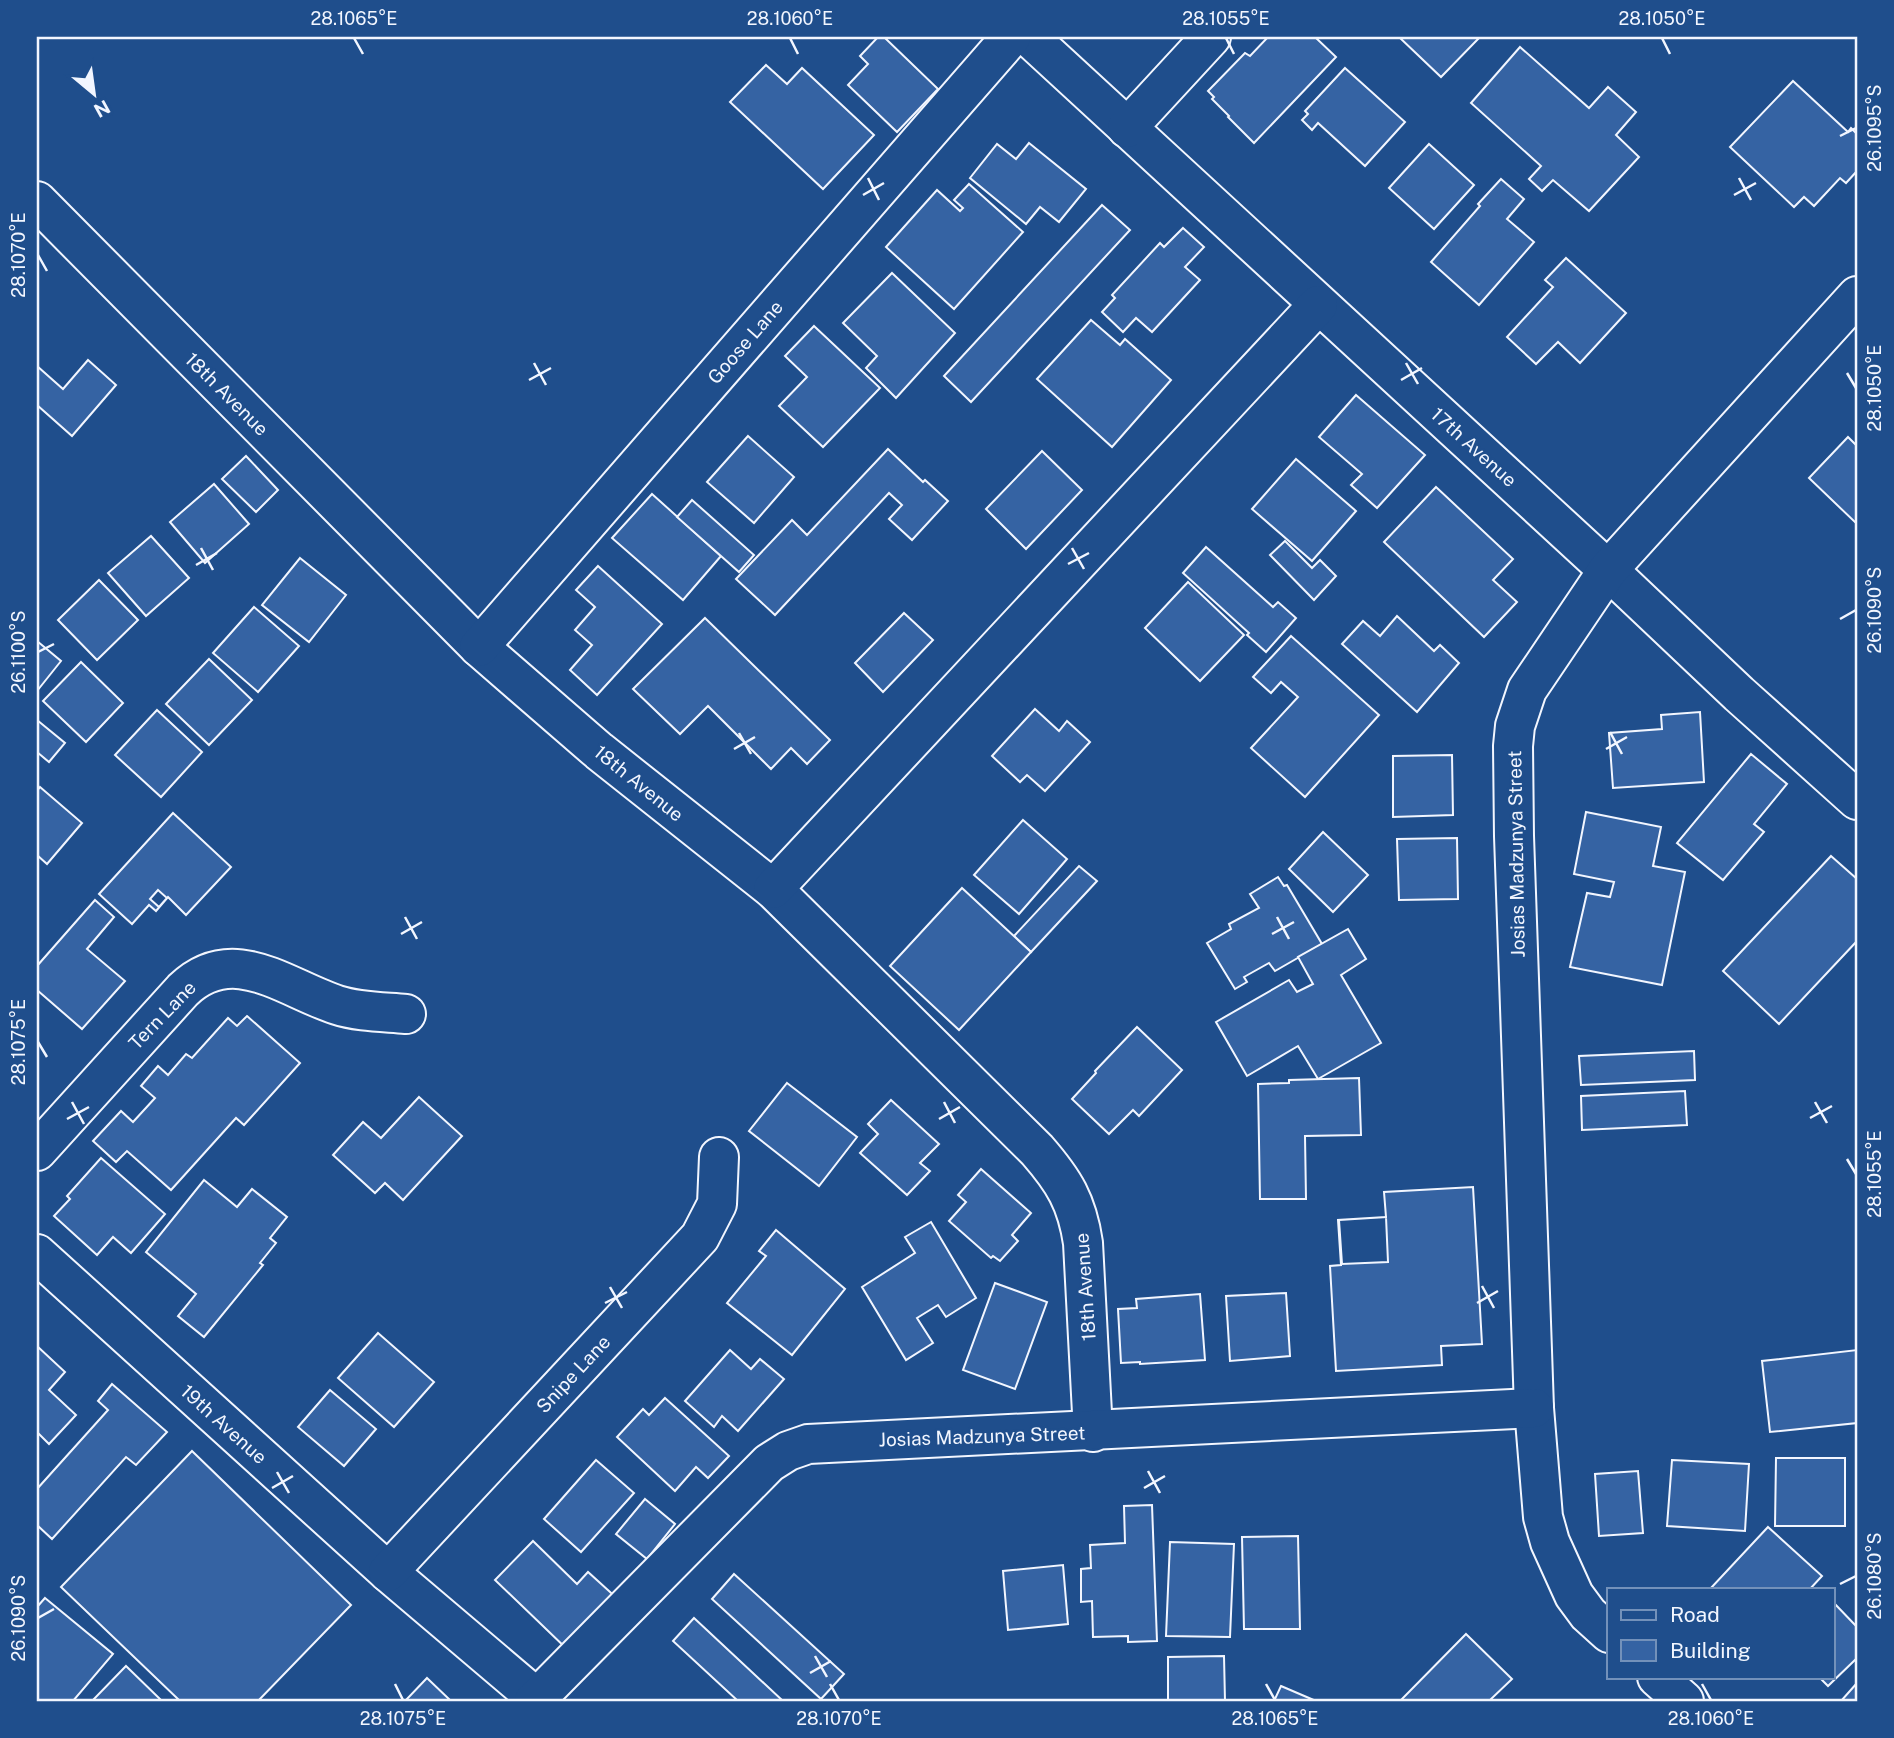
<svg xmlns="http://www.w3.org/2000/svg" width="1894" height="1738" viewBox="0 0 1894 1738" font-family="'Public Sans',sans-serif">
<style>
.building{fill:#3563a3;stroke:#f2f6ff;stroke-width:2;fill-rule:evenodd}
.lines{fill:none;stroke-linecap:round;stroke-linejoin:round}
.minor-casing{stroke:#f2f6ff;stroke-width:42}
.minor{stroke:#1f4e8c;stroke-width:38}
.ticks{fill:none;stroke:#f2f6ff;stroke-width:2.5}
.labels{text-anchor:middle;stroke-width:5;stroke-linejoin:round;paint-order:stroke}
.street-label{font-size:19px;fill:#f2f6ff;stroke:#1f4e8c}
.neatline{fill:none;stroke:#f2f6ff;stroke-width:2.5}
.ticks-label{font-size:18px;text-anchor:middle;fill:#f2f6ff}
</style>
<rect width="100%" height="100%" fill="#1f4e8c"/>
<!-- building -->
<g class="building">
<polygon points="878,37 884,37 938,89 897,132 848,85 868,64 860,56"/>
<polygon points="1268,37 1315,37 1336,57 1254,143 1228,117 1229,116 1212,99 1214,97 1208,91 1245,53 1250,56"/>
<polygon points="1399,37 1480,37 1441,77"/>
<polygon points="1520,47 1589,108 1608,87 1636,112 1616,135 1639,157 1589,211 1553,180 1542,191 1529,179 1541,166 1471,103"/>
<polygon points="766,65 787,84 802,68 874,135 823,189 730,102"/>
<polygon points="1345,68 1405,122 1365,166 1318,123 1312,130 1302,120 1308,114 1305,111"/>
<polygon points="1793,81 1848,132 1851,128 1857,134 1857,171 1846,183 1840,178 1814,206 1804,197 1794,207 1730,147"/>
<polygon points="1029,143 1086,189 1059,222 1040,207 1026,224 970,178 997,144 1016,159"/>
<polygon points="1429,144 1474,185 1434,229 1389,188"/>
<polygon points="1501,179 1524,199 1507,219 1534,242 1479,305 1431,262 1480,206 1478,204"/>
<polygon points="969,184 1023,232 954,309 886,247 937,190 960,211 963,208 954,200"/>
<polygon points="1102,205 1130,230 971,402 944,376"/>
<polygon points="1183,228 1204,247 1185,267 1200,280 1152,332 1136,318 1123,332 1102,312 1115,298 1112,295 1160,243 1164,247"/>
<polygon points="1566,258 1626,313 1580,363 1558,342 1536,364 1507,337 1553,287 1545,280"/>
<polygon points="892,273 955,333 896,398 866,368 877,356 843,323"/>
<polygon points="1091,320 1120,345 1125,339 1171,380 1112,447 1037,379"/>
<polygon points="814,326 880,388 823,447 779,406 807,377 785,356"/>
<polygon points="88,360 116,385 72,436 37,405 37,366 63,389"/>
<polygon points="1356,395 1425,455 1377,508 1351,485 1362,474 1319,437"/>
<polygon points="748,436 794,477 754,523 707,482"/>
<polygon points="1848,437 1857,446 1857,524 1809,478"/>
<polygon points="888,449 923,482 925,480 948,501 912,540 889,519 902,505 889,493 775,615 736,579 792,520 807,535"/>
<polygon points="1042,451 1082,490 1026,549 986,509"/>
<polygon points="246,456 278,490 256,512 222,479"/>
<polygon points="1296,459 1356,511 1312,561 1252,509"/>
<polygon points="214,484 249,524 205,563 170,522"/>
<polygon points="1436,487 1513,559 1493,580 1517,602 1484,637 1384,542"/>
<polygon points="652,494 721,556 683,600 612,538"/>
<polygon points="692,500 754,555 739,572 677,517"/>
<polygon points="151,536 189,578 146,616 108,573"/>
<polygon points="1285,541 1312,568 1320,560 1336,576 1314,600 1270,555"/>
<polygon points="1206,547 1273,607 1278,602 1296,618 1266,652 1247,635 1249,633 1183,573"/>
<polygon points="300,558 346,595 309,642 262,605"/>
<polygon points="598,566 662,624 597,695 570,670 592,645 575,630 595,607 576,590"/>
<polygon points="99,580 138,620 97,660 58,620"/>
<polygon points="1188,582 1244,635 1200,681 1145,628"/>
<polygon points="254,607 299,646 258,692 213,653"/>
<polygon points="904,613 933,640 883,692 855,663"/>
<polygon points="1397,616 1434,651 1440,645 1459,663 1417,712 1342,644 1363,621 1380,636"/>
<polygon points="705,618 830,740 807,764 791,748 771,769 708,706 680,734 633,689"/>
<polygon points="1291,636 1379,715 1305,797 1251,748 1298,697 1281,682 1271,693 1253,677"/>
<polygon points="37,641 61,661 37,691"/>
<polygon points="209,659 252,700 209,745 166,704"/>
<polygon points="81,662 123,703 86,742 43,701"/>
<polygon points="1035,709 1059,731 1067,721 1090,742 1045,791 1027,775 1020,782 992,756"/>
<polygon points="157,710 202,752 161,797 115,755"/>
<polygon points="1700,712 1704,782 1613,788 1609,733 1662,729 1661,715"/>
<polygon points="37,720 65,743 49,762 37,752"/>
<polygon points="1751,754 1787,784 1754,824 1764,832 1723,880 1677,843"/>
<polygon points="1452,755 1453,815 1393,817 1393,756"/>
<polygon points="40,787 82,823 47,864 37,855 37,791"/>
<polygon points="1586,812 1661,827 1653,866 1685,872 1662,985 1570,967 1587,893 1610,897 1614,882 1574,874"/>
<path d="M173 813 231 867 186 915 168 897 156 911 149 905 132 924 99 894ZM158 890 167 898 159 907 150 899Z"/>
<polygon points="1023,820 1067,859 1019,914 974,875"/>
<polygon points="1323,832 1368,875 1333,912 1289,869"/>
<polygon points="1457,838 1458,899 1399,900 1397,839"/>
<polygon points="1831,856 1857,879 1857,941 1779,1024 1723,971"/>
<polygon points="1079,866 1097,881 1031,952 1014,936"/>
<polygon points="1278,877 1284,886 1287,885 1322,944 1275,971 1269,963 1244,977 1247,982 1235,989 1207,943 1231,929 1229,924 1259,908 1250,894"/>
<polygon points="962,888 1031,952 959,1030 890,966"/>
<polygon points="95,900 114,917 87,949 125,981 82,1029 37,990 37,966"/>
<polygon points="1348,929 1366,959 1341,975 1381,1043 1318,1079 1298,1046 1247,1076 1216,1022 1289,980 1297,992 1313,984 1298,957"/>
<polygon points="247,1016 300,1063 244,1125 236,1118 171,1190 127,1151 116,1162 93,1141 121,1111 133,1122 155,1098 141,1086 158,1066 168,1075 186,1054 192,1058 228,1018 237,1026"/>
<polygon points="1137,1027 1182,1070 1139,1116 1133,1110 1109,1134 1072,1099 1096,1073 1095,1071"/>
<polygon points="1694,1051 1695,1080 1581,1085 1579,1056"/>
<polygon points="1359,1078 1361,1135 1305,1136 1306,1199 1260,1199 1258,1084 1289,1083 1289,1080"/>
<polygon points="787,1083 857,1137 819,1186 749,1131"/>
<polygon points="1685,1091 1687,1125 1582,1130 1581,1096"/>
<polygon points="419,1097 462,1136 403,1200 385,1183 375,1193 333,1155 363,1122 381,1138"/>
<polygon points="891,1100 939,1144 920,1163 930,1171 907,1195 860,1153 878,1134 868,1124"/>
<polygon points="101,1158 165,1214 131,1253 113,1237 97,1255 54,1216 70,1199 67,1196"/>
<polygon points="981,1169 1031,1213 1012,1235 1018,1241 1000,1261 993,1256 991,1258 949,1221 966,1202 958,1195"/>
<polygon points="204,1180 237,1207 252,1189 287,1217 270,1238 276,1243 260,1263 263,1265 204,1337 178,1316 196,1294 146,1252"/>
<path d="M1473 1187 1482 1344 1441 1346 1442 1365 1336 1371 1330 1266 1341 1265 1338 1220 1386 1217 1384 1192ZM1386 1217 1388 1262 1342 1264 1339 1220Z"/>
<polygon points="931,1222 976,1298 946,1317 938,1305 917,1318 933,1343 906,1360 862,1287 915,1253 905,1237"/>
<polygon points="776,1230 845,1289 792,1355 727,1303 766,1256 759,1251"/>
<polygon points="995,1283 1047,1302 1015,1389 963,1370"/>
<polygon points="1286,1293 1290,1356 1230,1361 1226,1296"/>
<polygon points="1200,1294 1205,1360 1140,1364 1140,1362 1121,1363 1118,1309 1137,1308 1136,1299"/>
<polygon points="378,1333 434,1382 394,1427 338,1378"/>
<polygon points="37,1346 65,1372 49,1390 76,1415 49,1444 37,1432"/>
<polygon points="730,1350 751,1369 760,1359 784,1379 738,1431 722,1416 714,1427 685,1401"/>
<polygon points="1857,1350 1857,1423 1770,1432 1762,1361"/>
<polygon points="112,1384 167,1432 136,1465 126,1457 52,1539 37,1525 37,1489 108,1410 98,1401"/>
<polygon points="330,1390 376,1429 344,1466 298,1427"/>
<polygon points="665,1398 729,1456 708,1478 696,1467 675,1491 617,1437 643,1409 649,1415"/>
<polygon points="192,1451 351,1605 258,1701 180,1701 61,1587"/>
<polygon points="1776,1458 1845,1458 1845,1526 1775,1526"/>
<polygon points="596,1460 634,1493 581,1552 544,1519"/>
<polygon points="1672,1460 1749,1464 1745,1531 1667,1526"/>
<polygon points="1638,1471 1643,1533 1599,1536 1595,1474"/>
<polygon points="645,1499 675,1524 647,1559 616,1534"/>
<polygon points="1152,1505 1157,1641 1128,1642 1128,1636 1093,1637 1092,1601 1081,1602 1081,1569 1091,1568 1090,1545 1125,1543 1124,1506"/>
<polygon points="1768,1527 1822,1576 1810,1589 1710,1589"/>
<polygon points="1298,1536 1300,1629 1244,1629 1242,1537"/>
<polygon points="533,1541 577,1584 588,1572 620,1601 570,1652 495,1580"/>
<polygon points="1170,1542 1234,1544 1230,1637 1166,1636"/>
<polygon points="1063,1565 1068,1624 1008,1630 1003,1571"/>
<polygon points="734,1574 844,1674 821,1699 712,1599"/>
<polygon points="45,1598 113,1654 73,1701 37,1701 37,1607"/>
<polygon points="1833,1602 1857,1627 1857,1658 1828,1686 1819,1677 1833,1677"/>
<polygon points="694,1618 783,1701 738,1701 673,1641"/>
<polygon points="1466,1634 1512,1679 1489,1701 1400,1701"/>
<polygon points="1224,1656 1225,1701 1168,1701 1168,1657"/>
<polygon points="126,1666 162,1701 92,1701"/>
<polygon points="427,1678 451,1701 405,1701"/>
<polygon points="1857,1683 1857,1701 1841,1701"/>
<polygon points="1281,1686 1316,1701 1274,1701"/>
</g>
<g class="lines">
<defs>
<g id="minor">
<polyline points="1029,37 1608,570 1739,694 1857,800"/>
<polyline points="1127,128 1211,37"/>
<path d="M37 201 479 647 599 751 773 889 1037 1150C1064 1181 1077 1202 1083 1243L1093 1432"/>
<polyline points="479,647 1011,37"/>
<polyline points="773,889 1318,305"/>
<path d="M37 1151 183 990C233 942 285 988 337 1005 358 1012 384 1012 406 1014"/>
<polyline points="37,1254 388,1572 540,1701"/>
<polyline points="388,1572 700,1237 717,1204 719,1157"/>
<polyline points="1609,1633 1588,1614 1574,1595 1550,1542 1543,1517 1534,1408 1514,836 1513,746 1515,726 1527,690 1608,570 1857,296"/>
<polyline points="1657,1677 1684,1701"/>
<polyline points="534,1701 769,1463 788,1451 808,1444 1534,1408"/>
</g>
</defs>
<!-- minor casing -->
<use href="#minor" class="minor-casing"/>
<!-- minor -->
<use href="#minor" class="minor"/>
</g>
<!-- ticks -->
<path class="ticks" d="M354 38 363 54M790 38 798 54M1226 38 1234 54M1662 38 1670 54M1840 136 1856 128M868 178 879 200M1739 178 1751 200M863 195 884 183M1734 195 1756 183M38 255 47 271M534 363 546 385M1406 363 1418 384M1847 373 1856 388M529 380 551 368M1401 380 1422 368M201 548 213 570M1072 548 1084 569M1068 564 1089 553M196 565 217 553M1840 619 1856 610M38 652 54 644M1610 732 1622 754M739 733 751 754M734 749 755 737M1606 749 1627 737M405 917 417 939M1277 917 1289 939M401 934 422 922M1272 934 1294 922M38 1042 47 1057M72 1102 84 1124M944 1102 955 1123M1815 1102 1827 1123M1810 1118 1832 1106M67 1119 89 1107M939 1119 960 1107M1847 1159 1856 1174M1482 1286 1494 1308M610 1287 622 1308M605 1303 627 1292M1477 1303 1498 1291M1148 1471 1160 1493M277 1472 289 1493M272 1488 293 1476M1144 1488 1165 1476M1840 1584 1856 1576M38 1618 54 1609M815 1656 827 1677M810 1673 831 1661M395 1684 403 1700M830 1684 839 1700M1266 1684 1275 1700M1702 1684 1711 1700"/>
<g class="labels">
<!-- street labels -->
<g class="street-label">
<text transform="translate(745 342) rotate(-49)" y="7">Goose Lane</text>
<text transform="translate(227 394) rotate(45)" y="7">18th Avenue</text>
<text transform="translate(1474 447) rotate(42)" y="7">17th Avenue</text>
<text transform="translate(639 783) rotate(39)" y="7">18th Avenue</text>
<text transform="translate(1516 854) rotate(-91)" y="7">Josias Madzunya Street</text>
<text transform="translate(162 1015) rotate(-46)" y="7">Tern Lane</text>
<text transform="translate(1085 1287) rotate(-94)" y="7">18th Avenue</text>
<text transform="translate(573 1374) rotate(-47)" y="7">Snipe Lane</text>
<text transform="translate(224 1424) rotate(42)" y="7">19th Avenue</text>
<text transform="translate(982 1436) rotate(-2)" y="7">Josias Madzunya Street</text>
</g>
</g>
<!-- border -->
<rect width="1894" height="1738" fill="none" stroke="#1f4e8c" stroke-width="77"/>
<!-- legend -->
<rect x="1607" y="1588" width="228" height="91" fill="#1f4e8c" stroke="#7391ba" stroke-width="2"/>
<rect x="1621" y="1610" width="35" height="10" fill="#1f4e8c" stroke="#7391ba" stroke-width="2"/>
<text x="1670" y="1622" font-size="21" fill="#f2f6ff">Road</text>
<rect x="1621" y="1640" width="35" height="21" fill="#3563a3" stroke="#7391ba" stroke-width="2"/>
<text x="1670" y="1658" font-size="21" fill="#f2f6ff">Building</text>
<!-- north arrow -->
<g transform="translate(94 94) rotate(151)" stroke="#1f4e8c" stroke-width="5" paint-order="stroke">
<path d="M0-5L12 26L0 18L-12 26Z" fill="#f2f6ff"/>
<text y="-10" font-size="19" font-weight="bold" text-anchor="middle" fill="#f2f6ff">N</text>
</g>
<rect x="38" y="38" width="1818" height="1662" class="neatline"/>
<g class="ticks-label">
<text x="354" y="25">28.1065°E</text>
<text x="790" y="25">28.1060°E</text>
<text x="1226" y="25">28.1055°E</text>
<text x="1662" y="25">28.1050°E</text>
<text transform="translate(1875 128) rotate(-90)" y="6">26.1095°S</text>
<text transform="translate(19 255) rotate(-90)" y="6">28.1070°E</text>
<text transform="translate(1875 388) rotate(-90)" y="6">28.1050°E</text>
<text transform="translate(1875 610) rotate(-90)" y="6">26.1090°S</text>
<text transform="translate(19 652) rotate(-90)" y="6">26.1100°S</text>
<text transform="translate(19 1042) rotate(-90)" y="6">28.1075°E</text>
<text transform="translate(1875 1174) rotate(-90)" y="6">28.1055°E</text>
<text transform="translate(1875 1576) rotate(-90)" y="6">26.1080°S</text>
<text transform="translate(19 1618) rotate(-90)" y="6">26.1090°S</text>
<text x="403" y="1725">28.1075°E</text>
<text x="839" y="1725">28.1070°E</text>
<text x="1275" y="1725">28.1065°E</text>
<text x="1711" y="1725">28.1060°E</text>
</g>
</svg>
